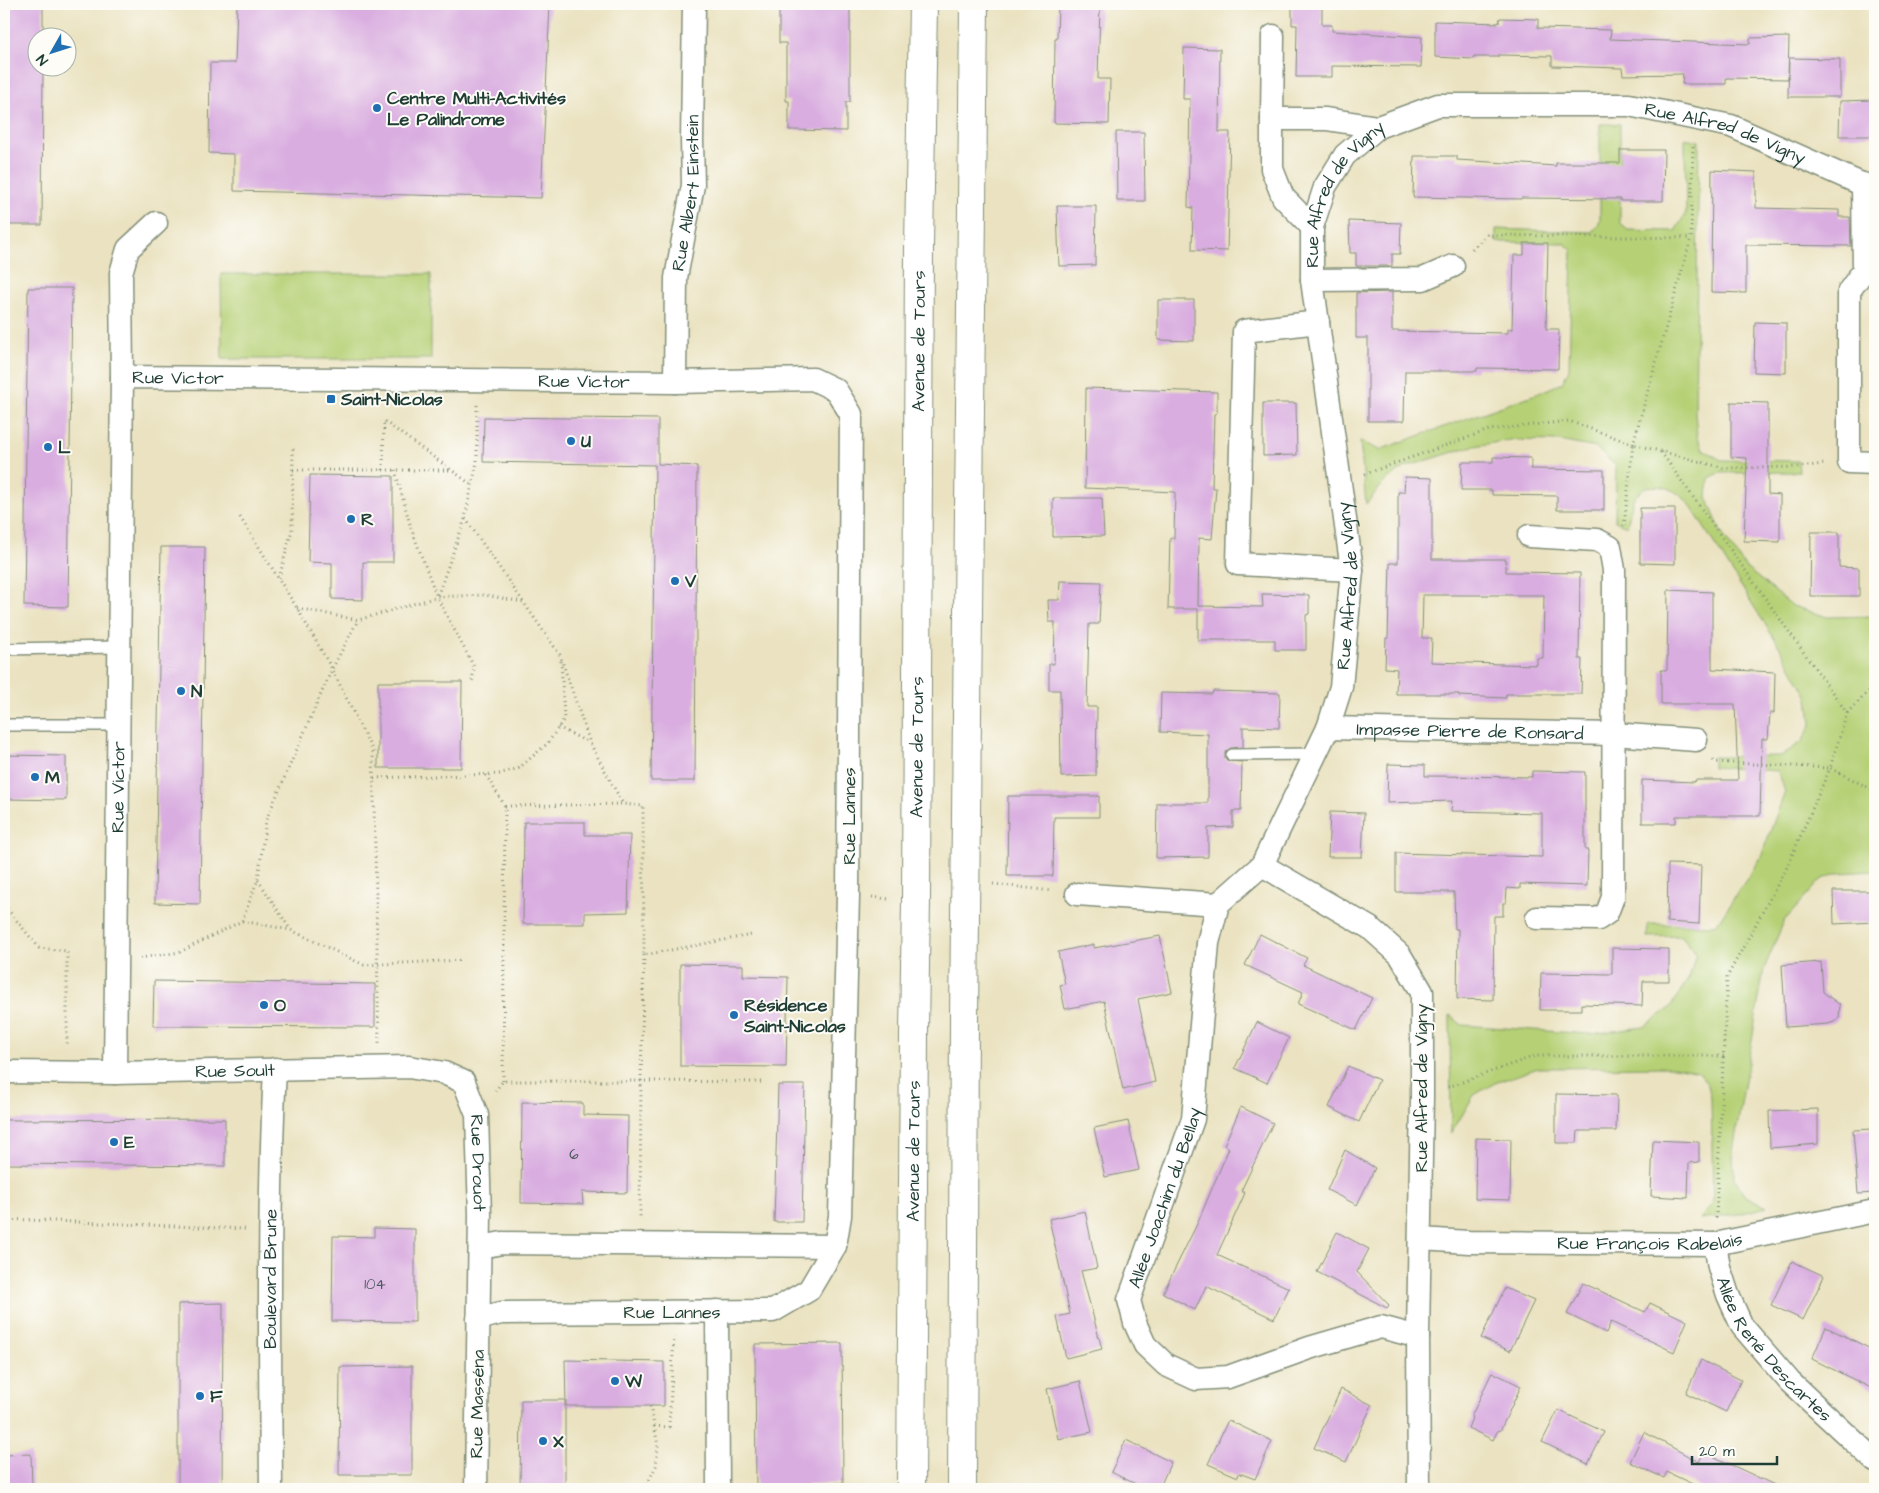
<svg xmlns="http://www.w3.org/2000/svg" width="1879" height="1493" viewBox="0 0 1879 1493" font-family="'Architects Daughter',sans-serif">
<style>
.green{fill:#b5d075;stroke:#6a8654}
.building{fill:#d9ade0;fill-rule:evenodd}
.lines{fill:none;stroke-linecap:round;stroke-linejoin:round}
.lane-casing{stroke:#84907a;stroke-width:14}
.street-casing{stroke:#84907a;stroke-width:25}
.primary-casing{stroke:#84907a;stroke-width:30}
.path{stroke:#84907a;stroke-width:3;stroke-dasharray:1 4;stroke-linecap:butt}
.lane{stroke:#fff;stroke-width:11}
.street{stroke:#fff;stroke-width:22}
.primary{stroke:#fff;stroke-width:28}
.poi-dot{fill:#1f6fb2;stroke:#fdfcf7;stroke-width:2}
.labels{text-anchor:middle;stroke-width:4;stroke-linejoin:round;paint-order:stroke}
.number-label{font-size:15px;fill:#4e595f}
.poi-label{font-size:18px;font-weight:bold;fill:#1f3d34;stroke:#fdfcf7;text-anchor:start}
.street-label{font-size:18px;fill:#1f3d34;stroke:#fdfcf7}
</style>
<rect width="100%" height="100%" fill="#fdfcf7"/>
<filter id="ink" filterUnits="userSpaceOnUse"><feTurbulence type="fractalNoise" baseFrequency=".02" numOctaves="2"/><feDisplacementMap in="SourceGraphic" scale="10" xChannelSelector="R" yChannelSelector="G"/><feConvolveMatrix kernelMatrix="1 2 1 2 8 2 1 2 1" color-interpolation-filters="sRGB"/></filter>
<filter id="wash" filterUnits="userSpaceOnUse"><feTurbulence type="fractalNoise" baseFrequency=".0096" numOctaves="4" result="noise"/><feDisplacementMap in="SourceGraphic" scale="20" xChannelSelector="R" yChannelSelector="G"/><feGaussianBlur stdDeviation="1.12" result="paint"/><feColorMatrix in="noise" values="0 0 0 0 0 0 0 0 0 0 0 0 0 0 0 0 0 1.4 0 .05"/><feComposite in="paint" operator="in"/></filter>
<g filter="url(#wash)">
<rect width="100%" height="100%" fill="#eae2c0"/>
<!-- green -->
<g class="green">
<path d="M1600 124H1620V222L1627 230 1675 231 1686 213 1685 138 1699 141 1695 412 1697 435 1703 449 1721 460 1798 461 1799 472 1720 473 1709 478 1707 497 1721 532 1746 568 1793 606 1827 617 1875 616V871L1838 873 1821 880 1784 921 1764 969 1733 1151 1734 1178 1744 1195 1767 1207 1739 1214 1700 1219 1713 1203 1711 1098 1708 1085 1698 1072 1675 1067 1538 1068 1495 1083 1474 1095 1451 1134 1450 1015 1462 1025 1590 1034 1644 1027 1669 1009 1689 978 1696 954 1682 936 1647 937 1648 924 1716 925 1760 859 1785 792 1778 771 1713 767V757L1781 756 1802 742 1811 725 1808 697 1782 651 1688 502C1672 488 1667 485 1645 487L1633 499 1627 526 1615 521 1616 466 1596 448 1559 441 1510 440 1469 447 1406 467 1387 479 1366 504 1360 441 1379 450 1536 394 1562 383 1569 369 1572 250 1564 243 1496 242V229L1591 232 1597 227 1600 220Z"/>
<polygon points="221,274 431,274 431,359 222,359"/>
</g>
<g id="blocks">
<!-- building -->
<g class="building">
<polygon points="5,4 43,4 43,38 38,38 38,68 43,68 42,225 4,225"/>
<polygon points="237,4 550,4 541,198 234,191 234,154 209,153 210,63 235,63"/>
<polygon points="779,4 850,4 850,102 846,102 846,131 789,130 789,101 786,101 786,43 779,43"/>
<polygon points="1058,4 1100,4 1098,79 1110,79 1109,124 1054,123 1055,39 1057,39"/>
<polygon points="1292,4 1322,4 1322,25 1332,25 1332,31 1422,37 1421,67 1332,66 1332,77 1296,77 1297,25 1292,25"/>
<polygon points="1500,18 1538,19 1538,28 1611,30 1610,39 1750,44 1750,38 1789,37 1788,79 1726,78 1726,84 1682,84 1683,74 1623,75 1622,68 1552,66 1552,56 1498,55 1498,57 1474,57 1474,59 1435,57 1435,21 1499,23"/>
<polygon points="1184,48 1220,49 1219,132 1230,132 1227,251 1192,250 1193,208 1188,207 1190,99 1183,99"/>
<polygon points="1789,58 1840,59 1840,97 1788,97"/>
<polygon points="1875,100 1875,136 1839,136 1840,101"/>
<polygon points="1116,132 1144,132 1145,201 1117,201"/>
<polygon points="1620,150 1664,150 1663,201 1620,201 1620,199 1521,198 1521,199 1413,197 1414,156 1457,156 1457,160 1556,166 1556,163 1620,163"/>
<polygon points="1712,170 1756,172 1756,208 1839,210 1839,217 1850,217 1851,246 1746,245 1746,293 1711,292"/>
<polygon points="1057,206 1096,206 1095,265 1059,266"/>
<polygon points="1349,221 1401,223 1400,254 1392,254 1392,266 1356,266 1356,253 1350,253"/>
<polygon points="1524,243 1548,243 1546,329 1559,329 1558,369 1477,368 1477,371 1405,371 1404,421 1368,421 1368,338 1356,338 1356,293 1392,292 1392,331 1508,333 1508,329 1512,329 1514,255 1524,255"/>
<polygon points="28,288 72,288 68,607 24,606"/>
<polygon points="1158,300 1194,300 1194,341 1158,340"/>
<polygon points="1755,322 1786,323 1786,373 1754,372"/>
<polygon points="1086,388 1217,392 1217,413 1214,414 1212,488 1216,488 1212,539 1199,538 1198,606 1263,607 1262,594 1309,595 1309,614 1306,615 1306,650 1275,650 1275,640 1198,640 1198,609 1168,609 1170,538 1174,538 1175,492 1085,488"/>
<polygon points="1731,402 1768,403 1768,494 1780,495 1780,542 1744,541 1747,458 1731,457"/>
<polygon points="1263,403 1296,403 1297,455 1263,456"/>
<polygon points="484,417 658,419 658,464 697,466 695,781 651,781 655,465 483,462"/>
<polygon points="1493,457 1531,458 1531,469 1604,470 1604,510 1557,510 1557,496 1492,495 1492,490 1461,490 1462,462 1493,462"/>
<polygon points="310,475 393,476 393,562 363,562 363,600 332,599 332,563 308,562"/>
<path d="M1405 477 1432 478V559H1506V572L1580 573 1579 659H1582L1581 694H1506V698L1459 696V694H1396L1397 669 1385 668 1386 638H1388L1390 563H1398V492H1404ZM1423 595H1544L1543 658H1537V665L1431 662 1432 638H1422Z"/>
<polygon points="1053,498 1102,498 1104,536 1053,537"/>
<polygon points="1640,508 1675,508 1675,564 1640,563"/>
<polygon points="1811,532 1839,532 1839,567 1859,568 1859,596 1810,596"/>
<polygon points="161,547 205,547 200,904 155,903"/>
<polygon points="1060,581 1101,582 1099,624 1089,624 1087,707 1097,707 1096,776 1061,777 1060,690 1049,690 1049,664 1054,664 1055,622 1049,622 1048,600 1059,600"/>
<polygon points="1668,590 1712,592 1712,669 1775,672 1774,713 1770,713 1768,739 1762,739 1760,816 1676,816 1676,823 1642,823 1642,780 1695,782 1695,780 1738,780 1735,704 1661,704 1661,670 1667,670"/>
<polygon points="378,682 462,682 461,768 378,768"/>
<polygon points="1213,691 1280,693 1279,728 1243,727 1243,747 1231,748 1225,752 1225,758 1228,761 1242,762 1241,811 1233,811 1233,827 1208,828 1208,857 1156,858 1157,803 1208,803 1208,734 1160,732 1161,693 1212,694"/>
<polygon points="4,755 66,756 66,800 4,799"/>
<polygon points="1388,764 1425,765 1425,776 1532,777 1532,771 1585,772 1585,850 1588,850 1587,886 1520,884 1520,889 1507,888 1506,903 1503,903 1503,916 1494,916 1493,1000 1457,999 1458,929 1455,929 1454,892 1396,892 1396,853 1542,857 1542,813 1451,811 1452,801 1387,803"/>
<polygon points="1008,796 1099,796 1099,817 1054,817 1053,876 1007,876"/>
<polygon points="1330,812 1364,813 1362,857 1328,857"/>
<polygon points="524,822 585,822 585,835 630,835 628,912 585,913 585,924 523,924"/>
<polygon points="1668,864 1701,865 1699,924 1667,922"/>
<polygon points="1833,891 1875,891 1875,922 1834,924"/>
<polygon points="1260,934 1307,958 1303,965 1372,998 1356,1030 1298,1004 1303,992 1245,965"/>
<polygon points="1160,936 1172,992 1138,999 1155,1082 1123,1090 1104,1001 1065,1009 1060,985 1065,984 1058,952 1094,944 1094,948"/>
<polygon points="1612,948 1669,949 1669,981 1643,981 1642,1006 1581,1004 1581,1010 1540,1010 1541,973 1612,974"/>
<polygon points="1821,962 1823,992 1840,1005 1839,1018 1834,1022 1828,1024 1786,1027 1782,965"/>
<polygon points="680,964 743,965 743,976 788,977 786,1067 680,1066"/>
<polygon points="154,981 375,984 375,1027 153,1026"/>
<polygon points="1257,1022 1289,1038 1267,1083 1235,1068"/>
<polygon points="1348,1066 1379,1080 1359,1122 1329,1107"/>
<polygon points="778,1085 805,1085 802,1222 774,1222"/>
<polygon points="1556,1094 1617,1095 1616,1131 1578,1131 1577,1143 1556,1143"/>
<polygon points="522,1102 583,1103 583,1115 628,1116 627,1193 582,1192 583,1204 521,1203"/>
<polygon points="1241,1107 1273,1123 1241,1191 1245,1193 1217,1255 1289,1288 1274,1319 1206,1286 1195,1310 1163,1293 1198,1222 1229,1148 1224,1145"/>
<polygon points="1818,1109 1818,1144 1770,1148 1769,1111"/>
<polygon points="225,1119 225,1166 4,1164 4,1120"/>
<polygon points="1128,1121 1139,1170 1105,1177 1094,1128"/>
<polygon points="1875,1129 1875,1193 1858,1194 1853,1130"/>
<polygon points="1476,1138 1511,1139 1510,1200 1475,1199"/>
<polygon points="1653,1140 1699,1142 1699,1162 1689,1163 1688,1198 1651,1196"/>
<polygon points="1345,1150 1375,1168 1357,1205 1327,1190"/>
<polygon points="1085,1211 1097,1268 1081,1271 1102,1349 1066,1358 1057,1317 1070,1314 1049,1219"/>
<polygon points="374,1228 415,1229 415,1322 332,1321 333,1236 374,1237"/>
<polygon points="1337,1232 1369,1249 1357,1272 1389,1305 1387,1308 1317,1272"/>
<polygon points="1792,1261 1824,1276 1803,1320 1771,1305"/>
<polygon points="1583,1283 1645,1312 1650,1303 1687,1321 1674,1352 1611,1322 1606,1333 1567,1314"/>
<polygon points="1505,1288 1534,1301 1510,1351 1481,1338"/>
<polygon points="223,1303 222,1489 178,1489 178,1304"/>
<polygon points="1826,1327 1875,1351 1875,1390 1812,1359"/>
<polygon points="842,1343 843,1483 808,1484 808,1489 756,1489 755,1344"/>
<polygon points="565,1360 664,1362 664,1406 566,1406"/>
<polygon points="1701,1360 1741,1380 1726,1412 1686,1393"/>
<polygon points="412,1366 412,1475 339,1475 340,1367"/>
<polygon points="1492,1372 1521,1386 1500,1431 1498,1430 1493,1440 1468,1428 1472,1418 1471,1417"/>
<polygon points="1080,1381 1092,1432 1058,1439 1047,1389"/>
<polygon points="1341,1389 1372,1405 1346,1462 1314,1448"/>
<polygon points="521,1400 565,1400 565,1489 520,1489"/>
<polygon points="1558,1410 1604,1432 1588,1464 1542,1442"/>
<polygon points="1228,1420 1272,1441 1255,1479 1239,1473 1238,1477 1208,1464"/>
<polygon points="1644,1432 1699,1462 1704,1452 1783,1489 1703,1489 1667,1472 1664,1478 1630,1462"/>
<polygon points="1126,1440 1171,1462 1159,1489 1146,1489 1111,1472"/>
<polygon points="31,1454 32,1489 4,1489 4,1455"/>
</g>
</g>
</g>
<g filter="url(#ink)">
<use href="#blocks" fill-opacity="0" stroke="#84907a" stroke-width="1"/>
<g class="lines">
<defs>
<g id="lane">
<polyline points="4,649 119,647"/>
<polyline points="4,725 118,725"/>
<polyline points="1232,755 1316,754"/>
</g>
<g id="street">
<polyline points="1272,119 1273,36"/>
<polyline points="1863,184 1864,270 1849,291 1849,462 1875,463"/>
<polyline points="1312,227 1283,197 1272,169 1272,119 1326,119 1378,127"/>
<polyline points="1312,280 1423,279 1453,266"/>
<polyline points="1318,322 1244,331 1238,564 1352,570"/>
<polyline points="122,377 121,273 128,249 156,223"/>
<path id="s1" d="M675 382 676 278 693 185 692 140 694 4"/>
<polyline points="1529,536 1597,540 1610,547 1614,570 1613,897 1607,913 1598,919 1537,918"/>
<path id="s2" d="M1328 728 1613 734 1696 740"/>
<polyline points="1262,865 1370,928 1400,955 1422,992 1422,1096 1418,1337 1419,1489"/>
<polyline points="1077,894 1218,904"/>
<path id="s3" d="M4 1072 115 1073 409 1067 444 1073 464 1082 477 1115 480 1215 476 1489"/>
<path id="s4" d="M115 1073 122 377 675 382 813 379 836 390 851 414 848 896 840 1216 835 1246 809 1290 773 1311 501 1313 478 1319"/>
<path id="s5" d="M1420 1239 1469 1242 1715 1244 1875 1211"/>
<path id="s6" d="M1715 1244 1719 1267 1728 1295 1742 1326 1790 1382 1875 1461"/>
<polyline points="481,1247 502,1243 835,1246"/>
<polyline points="717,1311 718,1489"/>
<path id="s7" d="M1418 1337 1381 1327 1309 1348 1228 1377 1196 1379 1166 1365 1145 1345 1135 1323 1129 1300 1193 1119 1208 943 1218 904 1262 865 1328 728 1341 687 1352 570 1312 280V227L1325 187 1345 155 1378 127 1438 105H1629L1731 126 1875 190"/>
<path id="s8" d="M271 1489C270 1349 268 1209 275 1069"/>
</g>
<g id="primary">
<path id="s9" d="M911 1489 914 1033 916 900 919 247 923 4"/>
<polyline points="962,1489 964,1019 974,4"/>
</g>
</defs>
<!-- lane casing -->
<use href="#lane" class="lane-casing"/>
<!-- street casing -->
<use href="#street" class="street-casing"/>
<!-- primary casing -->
<use href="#primary" class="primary-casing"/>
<!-- path -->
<g class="path">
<polyline points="1472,249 1487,235 1691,238"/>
<polyline points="477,405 477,462 465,518 560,655 590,743 623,804 643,806 644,955 751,935"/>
<polyline points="1661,452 1847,713 1830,768 1715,762 1712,759"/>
<polyline points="293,470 450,470"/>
<polyline points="383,470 384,421 472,485"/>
<polyline points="395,470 411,528 437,597"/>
<polyline points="1365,474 1489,430 1569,421 1633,444 1691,238 1693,143"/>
<polyline points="240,517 297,608 332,669 373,752 379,1043"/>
<polyline points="465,519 437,597 474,667 472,682"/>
<polyline points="1624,526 1633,444 1724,468 1798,467 1825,464"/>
<polyline points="279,578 292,530 293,446"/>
<polyline points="297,608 358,620 437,597 484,595 523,602"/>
<polyline points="1847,713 1875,685"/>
<polyline points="558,727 589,743"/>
<polyline points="486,775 505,806"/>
<polyline points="374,778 499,774 519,768 548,743 564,719 561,660"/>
<polyline points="258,880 290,929"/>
<polyline points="993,884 1052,891"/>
<polyline points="872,897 888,899"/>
<polyline points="4,905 39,948 67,951 67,1047"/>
<polyline points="242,921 291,930 364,965 462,960"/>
<polyline points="644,955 641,1081 761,1082"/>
<polyline points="140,958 180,952 242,921 258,879 266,820 332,669 358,620"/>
<polyline points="503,1081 505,806 623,804"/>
<polyline points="1448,1087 1535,1056 1724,1056"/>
<polyline points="495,1091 503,1081 641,1081 640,1219"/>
<polyline points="1716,1218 1727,977 1786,869 1830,768 1875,791"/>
<polyline points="4,1219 246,1229"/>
<polyline points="654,1426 669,1427 674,1337"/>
<polyline points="645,1489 656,1466 658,1445 650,1406"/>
</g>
<!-- lane -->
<use href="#lane" class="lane"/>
<!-- street -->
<use href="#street" class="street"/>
<!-- primary -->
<use href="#primary" class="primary"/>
</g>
</g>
<!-- markers -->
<g class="poi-dot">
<circle cx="377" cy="108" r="5"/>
<rect x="326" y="394" width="10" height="10" rx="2.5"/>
<circle cx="571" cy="441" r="5"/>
<circle cx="48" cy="447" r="5"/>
<circle cx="351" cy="519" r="5"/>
<circle cx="675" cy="581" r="5"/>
<circle cx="181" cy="691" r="5"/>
<circle cx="35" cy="777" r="5"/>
<circle cx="264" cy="1005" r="5"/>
<circle cx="734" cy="1015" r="5"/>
<circle cx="114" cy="1142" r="5"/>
<circle cx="615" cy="1381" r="5"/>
<circle cx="200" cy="1396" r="5"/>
<circle cx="543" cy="1441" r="5"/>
</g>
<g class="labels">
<!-- number labels -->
<g class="number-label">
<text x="574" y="1159">6</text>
<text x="375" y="1289">104</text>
</g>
<!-- poi labels -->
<g class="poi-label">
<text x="387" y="104">Centre Multi-Activités<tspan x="387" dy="21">Le Palindrome</tspan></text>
<text x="341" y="405">Saint-Nicolas</text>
<text x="581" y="447">U</text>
<text x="58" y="453">L</text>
<text x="361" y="525">R</text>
<text x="685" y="587">V</text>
<text x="191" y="697">N</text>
<text x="45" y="783">M</text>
<text x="274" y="1011">O</text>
<text x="744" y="1011">Résidence<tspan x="744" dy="21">Saint-Nicolas</tspan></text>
<text x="124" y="1148">E</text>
<text x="625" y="1387">W</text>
<text x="210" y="1402">F</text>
<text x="553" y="1447">X</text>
</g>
<!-- street labels -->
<g class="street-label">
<text dy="6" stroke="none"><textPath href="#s7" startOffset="1946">Rue Alfred de Vigny</textPath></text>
<text dy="6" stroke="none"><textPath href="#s1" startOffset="190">Rue Albert Einstein</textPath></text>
<text dy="6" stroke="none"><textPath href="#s7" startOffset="1511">Rue Alfred de Vigny</textPath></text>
<text dy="6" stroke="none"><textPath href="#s9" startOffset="1148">Avenue de Tours</textPath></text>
<text dy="6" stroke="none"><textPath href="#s4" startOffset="752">Rue Victor</textPath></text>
<text dy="6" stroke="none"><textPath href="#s4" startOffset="1158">Rue Victor</textPath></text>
<text dy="6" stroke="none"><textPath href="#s7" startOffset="1106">Rue Alfred de Vigny</textPath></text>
<text dy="6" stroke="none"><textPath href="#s2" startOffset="142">Impasse Pierre de Ronsard</textPath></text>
<text dy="6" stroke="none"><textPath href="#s9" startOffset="742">Avenue de Tours</textPath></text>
<text dy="6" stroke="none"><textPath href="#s4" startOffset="286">Rue Victor</textPath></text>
<text transform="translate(849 816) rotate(-90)" y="6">Rue Lannes</text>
<text dy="6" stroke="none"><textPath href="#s3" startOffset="231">Rue Soult</textPath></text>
<text transform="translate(1421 1088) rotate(-90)" y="6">Rue Alfred de Vigny</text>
<text dy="6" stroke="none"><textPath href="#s9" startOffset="338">Avenue de Tours</textPath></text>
<text dy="6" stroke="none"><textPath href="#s3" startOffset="546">Rue Drouot</textPath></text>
<text dy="6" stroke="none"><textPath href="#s7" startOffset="450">Allée Joachim du Bellay</textPath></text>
<text dy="6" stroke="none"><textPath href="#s5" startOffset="230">Rue François Rabelais</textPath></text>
<text dy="6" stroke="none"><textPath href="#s8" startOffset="210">Boulevard Brune</textPath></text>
<text x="672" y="1318">Rue Lannes</text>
<text dy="6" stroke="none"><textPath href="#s6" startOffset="124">Allée René Descartes</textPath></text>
<text transform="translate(477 1404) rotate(-89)" y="6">Rue Masséna</text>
</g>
</g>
<!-- margin -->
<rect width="1879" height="1493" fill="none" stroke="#fdfcf7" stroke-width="20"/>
<!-- north arrow -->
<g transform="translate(52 52) rotate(231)"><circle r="24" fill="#fdfcf7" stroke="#a4b0a9"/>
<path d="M0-4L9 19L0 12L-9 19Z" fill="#1f6fb2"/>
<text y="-8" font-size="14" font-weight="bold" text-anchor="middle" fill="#1f3d34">N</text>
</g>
<!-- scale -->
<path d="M1692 1456v8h85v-8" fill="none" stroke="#1f3d34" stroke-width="2.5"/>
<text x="1699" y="1456" font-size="15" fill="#1f3d34" stroke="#fdfcf7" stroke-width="4" paint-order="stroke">20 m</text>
</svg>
